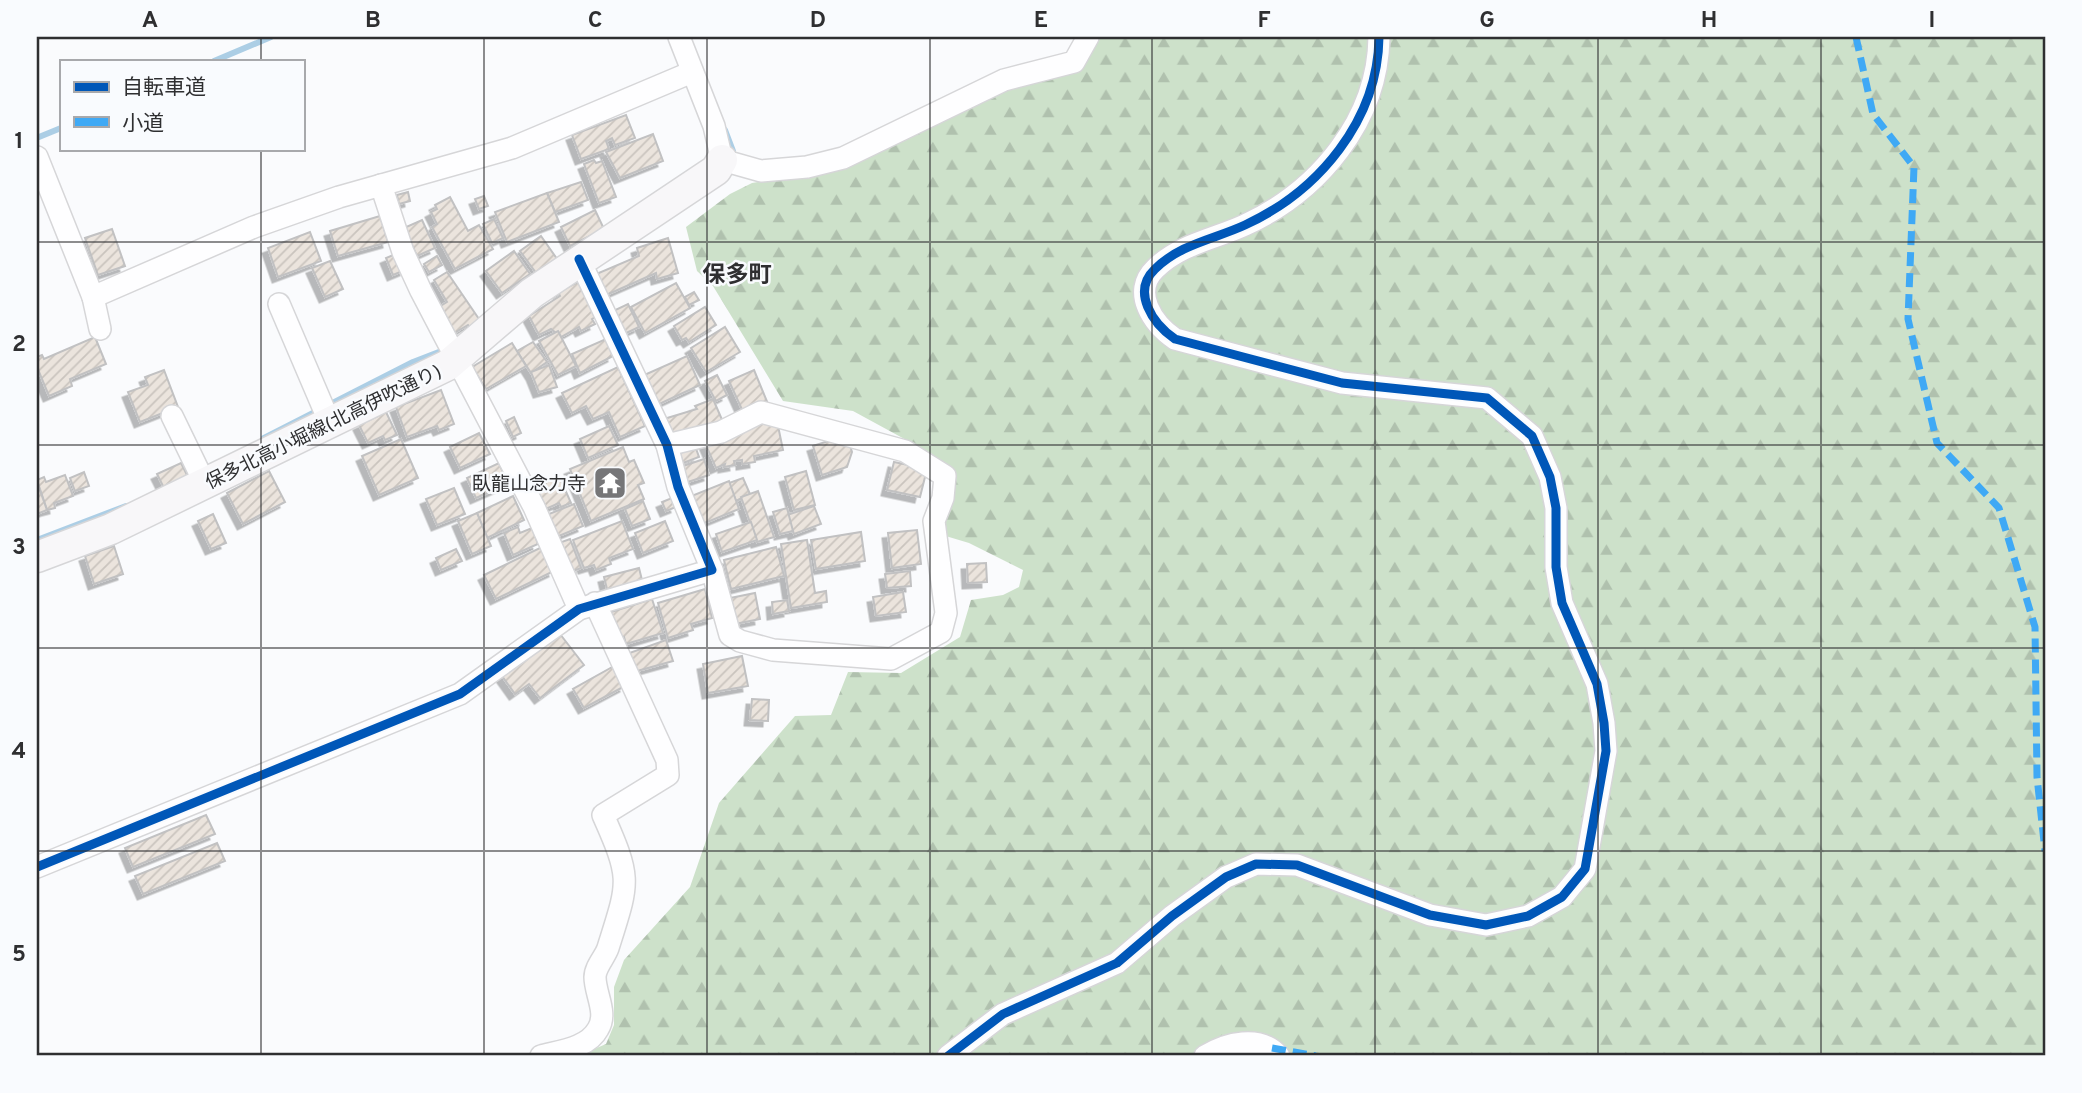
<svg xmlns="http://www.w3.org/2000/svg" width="2082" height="1093" viewBox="0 0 2082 1093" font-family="Overpass,'Noto Sans JP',sans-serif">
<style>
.forest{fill:url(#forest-firs)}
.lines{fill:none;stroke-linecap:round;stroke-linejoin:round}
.stream{stroke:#accee5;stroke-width:6}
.building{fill:url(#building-hatch);stroke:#c1c1c2;stroke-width:2;filter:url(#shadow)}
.street-casing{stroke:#d6d6d8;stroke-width:24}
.secondary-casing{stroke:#d6d6d8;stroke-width:33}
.street{stroke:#fefeff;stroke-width:21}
.secondary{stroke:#f8f7f9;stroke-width:30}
.quiet{stroke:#3fa9f5;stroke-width:7;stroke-dasharray:14 7;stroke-linecap:butt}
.cycleway-casing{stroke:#f9fbfe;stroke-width:13}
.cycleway{stroke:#0057b8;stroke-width:9}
.grid{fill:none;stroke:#2f2f31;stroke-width:2;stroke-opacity:0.55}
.labels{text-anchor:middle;stroke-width:5;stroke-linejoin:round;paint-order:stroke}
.street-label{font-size:19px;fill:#2f2f31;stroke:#f9fbfe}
.poi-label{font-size:19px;fill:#2f2f31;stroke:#f9fbfe;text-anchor:end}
.quarter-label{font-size:23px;font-weight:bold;fill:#2f2f31;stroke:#f9fbfe}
.neatline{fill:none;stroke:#2f2f31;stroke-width:2.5}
.grid-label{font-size:23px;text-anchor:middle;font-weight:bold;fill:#2f2f31}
</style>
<defs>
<pattern id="forest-firs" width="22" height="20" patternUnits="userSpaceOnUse" patternTransform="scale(1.75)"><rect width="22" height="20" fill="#cde1ca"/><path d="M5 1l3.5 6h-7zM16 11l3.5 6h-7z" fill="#b0c1ae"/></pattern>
<pattern id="building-hatch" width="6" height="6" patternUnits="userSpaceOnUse" patternTransform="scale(1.75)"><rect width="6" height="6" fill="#ebe4dd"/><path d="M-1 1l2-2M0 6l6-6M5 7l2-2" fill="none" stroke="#cac4be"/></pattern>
<filter id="shadow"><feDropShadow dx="-5.5" dy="5.5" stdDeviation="0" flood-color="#0004"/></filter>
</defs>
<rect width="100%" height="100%" fill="#fafbfd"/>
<!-- forest -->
<polygon class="forest" points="1094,37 2045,37 2045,1056 578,1056 606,1044 614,1025 614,987 624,960 690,887 719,803 795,716 831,715 848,672 901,673 960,637 971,600 1003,595 1019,587 1023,570 969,543 939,534 954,475 932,454 853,411 783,401 713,286 697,271 686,227 730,194 752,183 845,168 1007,87 1077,70"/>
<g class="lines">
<!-- stream -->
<g class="stream">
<polyline points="214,61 271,37"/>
<polyline points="725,130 733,151 731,156"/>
<polyline points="39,137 61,128"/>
<polyline points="264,438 413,362 444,350"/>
<polyline points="37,540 126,506"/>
</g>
</g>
<!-- building -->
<g class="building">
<polygon points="626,115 635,138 615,145 612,138 606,141 609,149 581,159 572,135"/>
<polygon points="653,134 663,161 620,178 606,152"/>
<polygon points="594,160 596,163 602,161 616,197 599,203 584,164"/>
<polygon points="581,182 588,200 555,212 547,193"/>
<polygon points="408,192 410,201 399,204 397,195"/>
<polygon points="547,193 559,222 507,242 495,212"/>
<polygon points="484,196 488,206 479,209 475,199"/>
<polygon points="450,197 468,231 479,225 493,249 455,269 432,227 437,224 431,212 437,209 435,205"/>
<polygon points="595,210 604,229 570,246 561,227"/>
<polygon points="380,216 388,242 338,256 330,231"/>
<polygon points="494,219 503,238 492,243 483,224"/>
<polygon points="422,220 435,248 417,256 404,228"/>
<polygon points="112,229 125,266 98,275 85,238"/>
<polygon points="310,232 321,261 278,277 268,248"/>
<polygon points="541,236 562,266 542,281 520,251"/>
<polygon points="668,238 678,273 657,279 656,273 604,296 594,275 639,256 637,248"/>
<polygon points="514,251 530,274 502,293 486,271"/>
<polygon points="398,253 405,270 393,275 386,258"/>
<polygon points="437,256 442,265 429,272 424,264"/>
<polygon points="330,261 343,289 325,297 312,268"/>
<polygon points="447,272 481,322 471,329 468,325 449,336 434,310 447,302 434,280"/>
<polygon points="580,281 597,316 592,319 595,324 581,331 579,327 561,337 551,329 539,335 529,316 560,296 558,292"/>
<polygon points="676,283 690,308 645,333 631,307"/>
<polygon points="694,292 699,300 689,305 685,297"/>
<polygon points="628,304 639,327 620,336 609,313"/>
<polygon points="705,307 716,325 689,342 686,338 682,340 674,326"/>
<polygon points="725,327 740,352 706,372 691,348"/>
<polygon points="558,331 576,366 558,375 539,341"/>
<polygon points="95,337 106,364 70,379 72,386 49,396 37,367 37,357 42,355 44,359"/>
<polygon points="606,339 613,356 580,373 572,354"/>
<polygon points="533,342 547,362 531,373 517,351"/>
<polygon points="512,343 526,366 486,389 472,367"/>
<polygon points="687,356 700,385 655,406 642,376"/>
<polygon points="549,365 557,387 539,392 531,372"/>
<polygon points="618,367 645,426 620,437 609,412 593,419 586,406 572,413 562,393"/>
<polygon points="164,370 178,407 140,422 128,392 148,385 145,377"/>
<polygon points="754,370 768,404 744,414 729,381"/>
<polygon points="717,375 727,395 716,401 705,381"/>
<polygon points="441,390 454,424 439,430 437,426 407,437 396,407"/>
<polygon points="713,399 723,422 671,439 664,419 697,409 695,406"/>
<polygon points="386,412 397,435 385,440 383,436 368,443 359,425"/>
<polygon points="514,417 521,433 513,437 506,421"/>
<polygon points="777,421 783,450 754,456 755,462 742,464 742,460 734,461 735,465 724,467 725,464 716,468 705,443 722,439 723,443 734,430"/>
<polygon points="609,426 618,445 588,458 580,439"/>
<polygon points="479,433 490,454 460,468 450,447"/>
<polygon points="838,438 848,439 852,452 847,467 822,475 813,446"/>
<polygon points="401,439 418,478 379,495 362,456"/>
<polygon points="694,443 699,457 683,463 678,448"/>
<polygon points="623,447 629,462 634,460 644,483 638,485 644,499 591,521 570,469"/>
<polygon points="704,459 709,475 685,483 680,467"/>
<polygon points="894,462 927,469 920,497 887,490"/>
<polygon points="181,463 189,479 165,490 157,474"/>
<polygon points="499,463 508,484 476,498 467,478"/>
<polygon points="269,471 285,502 243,524 227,493"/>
<polygon points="806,471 815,505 794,510 785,477"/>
<polygon points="84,472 89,486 75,491 70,478"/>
<polygon points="65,475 73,496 54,503 55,508 47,510 37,480 44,477 46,482"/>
<polygon points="559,476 571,503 561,507 559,503 541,511 531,488"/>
<polygon points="743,478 750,494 736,501 729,483"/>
<polygon points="729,481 739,509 700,525 689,497"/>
<polygon points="38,485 47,510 37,514 37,486"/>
<polygon points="454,488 465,514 437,525 426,499"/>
<polygon points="758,491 774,537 757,542 741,497"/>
<polygon points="513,496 524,520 487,538 477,513"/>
<polygon points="672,498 676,507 666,511 662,502"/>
<polygon points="643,501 650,519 632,526 625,509"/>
<polygon points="574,504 583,526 554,538 544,516"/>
<polygon points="814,506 821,524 794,534 787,515"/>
<polygon points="787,508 793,531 780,534 773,512"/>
<polygon points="477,513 491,546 472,554 458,521"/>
<polygon points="213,514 226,543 211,549 198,521"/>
<polygon points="622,521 633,549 609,558 611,564 596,570 594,565 584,568 573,540"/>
<polygon points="665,521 673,541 643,553 635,533"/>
<polygon points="751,522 757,540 722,552 716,534"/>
<polygon points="518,527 520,533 532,528 538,544 513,555 504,533"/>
<polygon points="917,530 921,564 892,568 888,533"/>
<polygon points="861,532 865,561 816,569 811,540"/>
<polygon points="570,539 581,568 568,573 556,544"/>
<polygon points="807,540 815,593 826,591 827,602 791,608 781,544"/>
<polygon points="114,546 123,574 94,584 85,556"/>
<polygon points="542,547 554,571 496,599 484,575"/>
<polygon points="776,547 784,576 731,589 724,560"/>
<polygon points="456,549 462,561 441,570 436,558"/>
<polygon points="986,563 987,582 968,583 967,564"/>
<polygon points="639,568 643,584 608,593 604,577"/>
<polygon points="910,571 911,586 887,588 885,574"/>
<polygon points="705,589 712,618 691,624 693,630 668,638 658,603"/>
<polygon points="903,592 906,612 876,616 873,597"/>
<polygon points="755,593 760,619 735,624 730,598"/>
<polygon points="652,599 663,633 626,644 624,637 616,639 608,613"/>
<polygon points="787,600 789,611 773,614 772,602"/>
<polygon points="560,634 584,665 540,698 529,684 515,694 502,676"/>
<polygon points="666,640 673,661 630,673 621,656"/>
<polygon points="742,656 748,686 708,693 703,664"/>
<polygon points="614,666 625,686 584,708 573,689"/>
<polygon points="752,699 769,700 768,721 750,720"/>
<polygon points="206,815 215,834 133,867 125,848"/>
<polygon points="217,843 225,861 143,894 135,876"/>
</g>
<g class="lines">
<defs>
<g id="street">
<polyline points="679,37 714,126 722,160 761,171 807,167 843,158 1004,80 1074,62 1088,37"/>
<polyline points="37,157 93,297 254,227 339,197 512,148 692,72"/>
<polyline points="381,185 403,252 421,291 534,507 579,609"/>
<polyline points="93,297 100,329"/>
<polyline points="279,304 329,421"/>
<polyline points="172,416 205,484"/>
<polyline points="667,445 721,432 761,412 905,451 945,476 943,498 934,521 946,613 941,632 891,659 773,650 740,641 730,635 712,570"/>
<polyline points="37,867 460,694 579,609 712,570 678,487 667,445 579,259"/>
<path d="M541 1056C560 1051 588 1048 598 1029 608 1013 595 994 595 977 595 967 605 957 608 948 629 881 632 880 603 815L668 775 667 760 595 603"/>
<path d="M948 1056 1003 1014 1117 963 1172 916 1226 877 1256 864 1297 865 1430 915 1486 925 1528 916 1562 897 1585 869 1606 751 1604 723 1597 684 1562 603 1556 567V508L1550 477 1532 436 1487 398 1342 383 1175 339C1153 324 1131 292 1155 269 1180 244 1215 239 1245 225 1319 191 1378 120 1379 37"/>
<path d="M1205 1056C1226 1043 1260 1034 1279 1056"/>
</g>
<polyline id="secondary" points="37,557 111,529 448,365 532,293 716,170 722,160"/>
</defs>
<!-- street casing -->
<use href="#street" class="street-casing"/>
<!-- secondary casing -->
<use href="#secondary" class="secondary-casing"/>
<!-- street -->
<use href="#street" class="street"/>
<!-- secondary -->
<use href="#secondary" class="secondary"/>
<!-- quiet -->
<g class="quiet">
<polyline points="1856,37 1873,114 1914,167 1908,319 1937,443 1999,508 2035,627 2037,777 2045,851"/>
<polyline points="1272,1048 1316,1056"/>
</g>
<defs>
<g id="cycleway">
<polyline points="37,867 460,694 579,609 712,570 678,487 667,445 579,259"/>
<path d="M948 1056 1003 1014 1117 963 1172 916 1226 877 1256 864 1297 865 1430 915 1486 925 1528 916 1562 897 1585 869 1606 751 1604 723 1597 684 1562 603 1556 567V508L1550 477 1532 436 1487 398 1342 383 1175 339C1153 324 1131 292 1155 269 1180 244 1215 239 1245 225 1319 191 1378 120 1379 37"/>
</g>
</defs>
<!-- cycleway casing -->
<use href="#cycleway" class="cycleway-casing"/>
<!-- cycleway -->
<use href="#cycleway" class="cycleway"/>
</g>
<!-- grid -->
<path class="grid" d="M261 37V61M484 37V1056M707 37V1056M930 37V1056M1152 37V1056M1375 37V1056M1598 37V1056M1821 37V1056M261 149V1056M37 242H2045M37 445H2045M37 648H2045M37 851H2045"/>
<!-- icons -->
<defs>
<symbol id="temple-square" viewBox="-11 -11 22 22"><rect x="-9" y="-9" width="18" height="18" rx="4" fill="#767678" stroke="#f9fbfe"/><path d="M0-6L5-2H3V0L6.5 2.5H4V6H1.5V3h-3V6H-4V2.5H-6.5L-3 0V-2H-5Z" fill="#fff"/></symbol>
</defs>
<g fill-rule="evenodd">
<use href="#temple-square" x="591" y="464" width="38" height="38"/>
</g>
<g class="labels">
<!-- street labels -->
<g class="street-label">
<text transform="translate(323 426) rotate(-26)" y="7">保多北高小堀線(北高伊吹通り)</text>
</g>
<!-- poi labels -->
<g class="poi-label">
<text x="586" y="490">臥龍山念力寺</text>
</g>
<!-- quarter labels -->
<g class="quarter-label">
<text x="737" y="282">保多町</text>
</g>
</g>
<!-- border -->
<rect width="2082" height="1093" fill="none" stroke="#f9fbfe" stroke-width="77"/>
<!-- legend -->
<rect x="60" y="60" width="245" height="91" fill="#f9fbfe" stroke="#a8a9ac" stroke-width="2"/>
<rect x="74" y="82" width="35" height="10" fill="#0057b8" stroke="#a8a9ac" stroke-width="2"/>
<text x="122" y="94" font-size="21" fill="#2f2f31">自転車道</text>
<rect x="74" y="117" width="35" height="10" fill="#3fa9f5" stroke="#a8a9ac" stroke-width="2"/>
<text x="122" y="130" font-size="21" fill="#2f2f31">小道</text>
<rect x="38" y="38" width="2006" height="1016" class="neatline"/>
<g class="grid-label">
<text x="150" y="27">A</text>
<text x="373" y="27">B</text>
<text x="595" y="27">C</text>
<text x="818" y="27">D</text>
<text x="1041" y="27">E</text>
<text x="1264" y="27">F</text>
<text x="1487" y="27">G</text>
<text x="1709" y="27">H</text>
<text x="1932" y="27">I</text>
<text x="19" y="148">1</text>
<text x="19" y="351">2</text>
<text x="19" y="554">3</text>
<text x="19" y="758">4</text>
<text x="19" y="961">5</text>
</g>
</svg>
